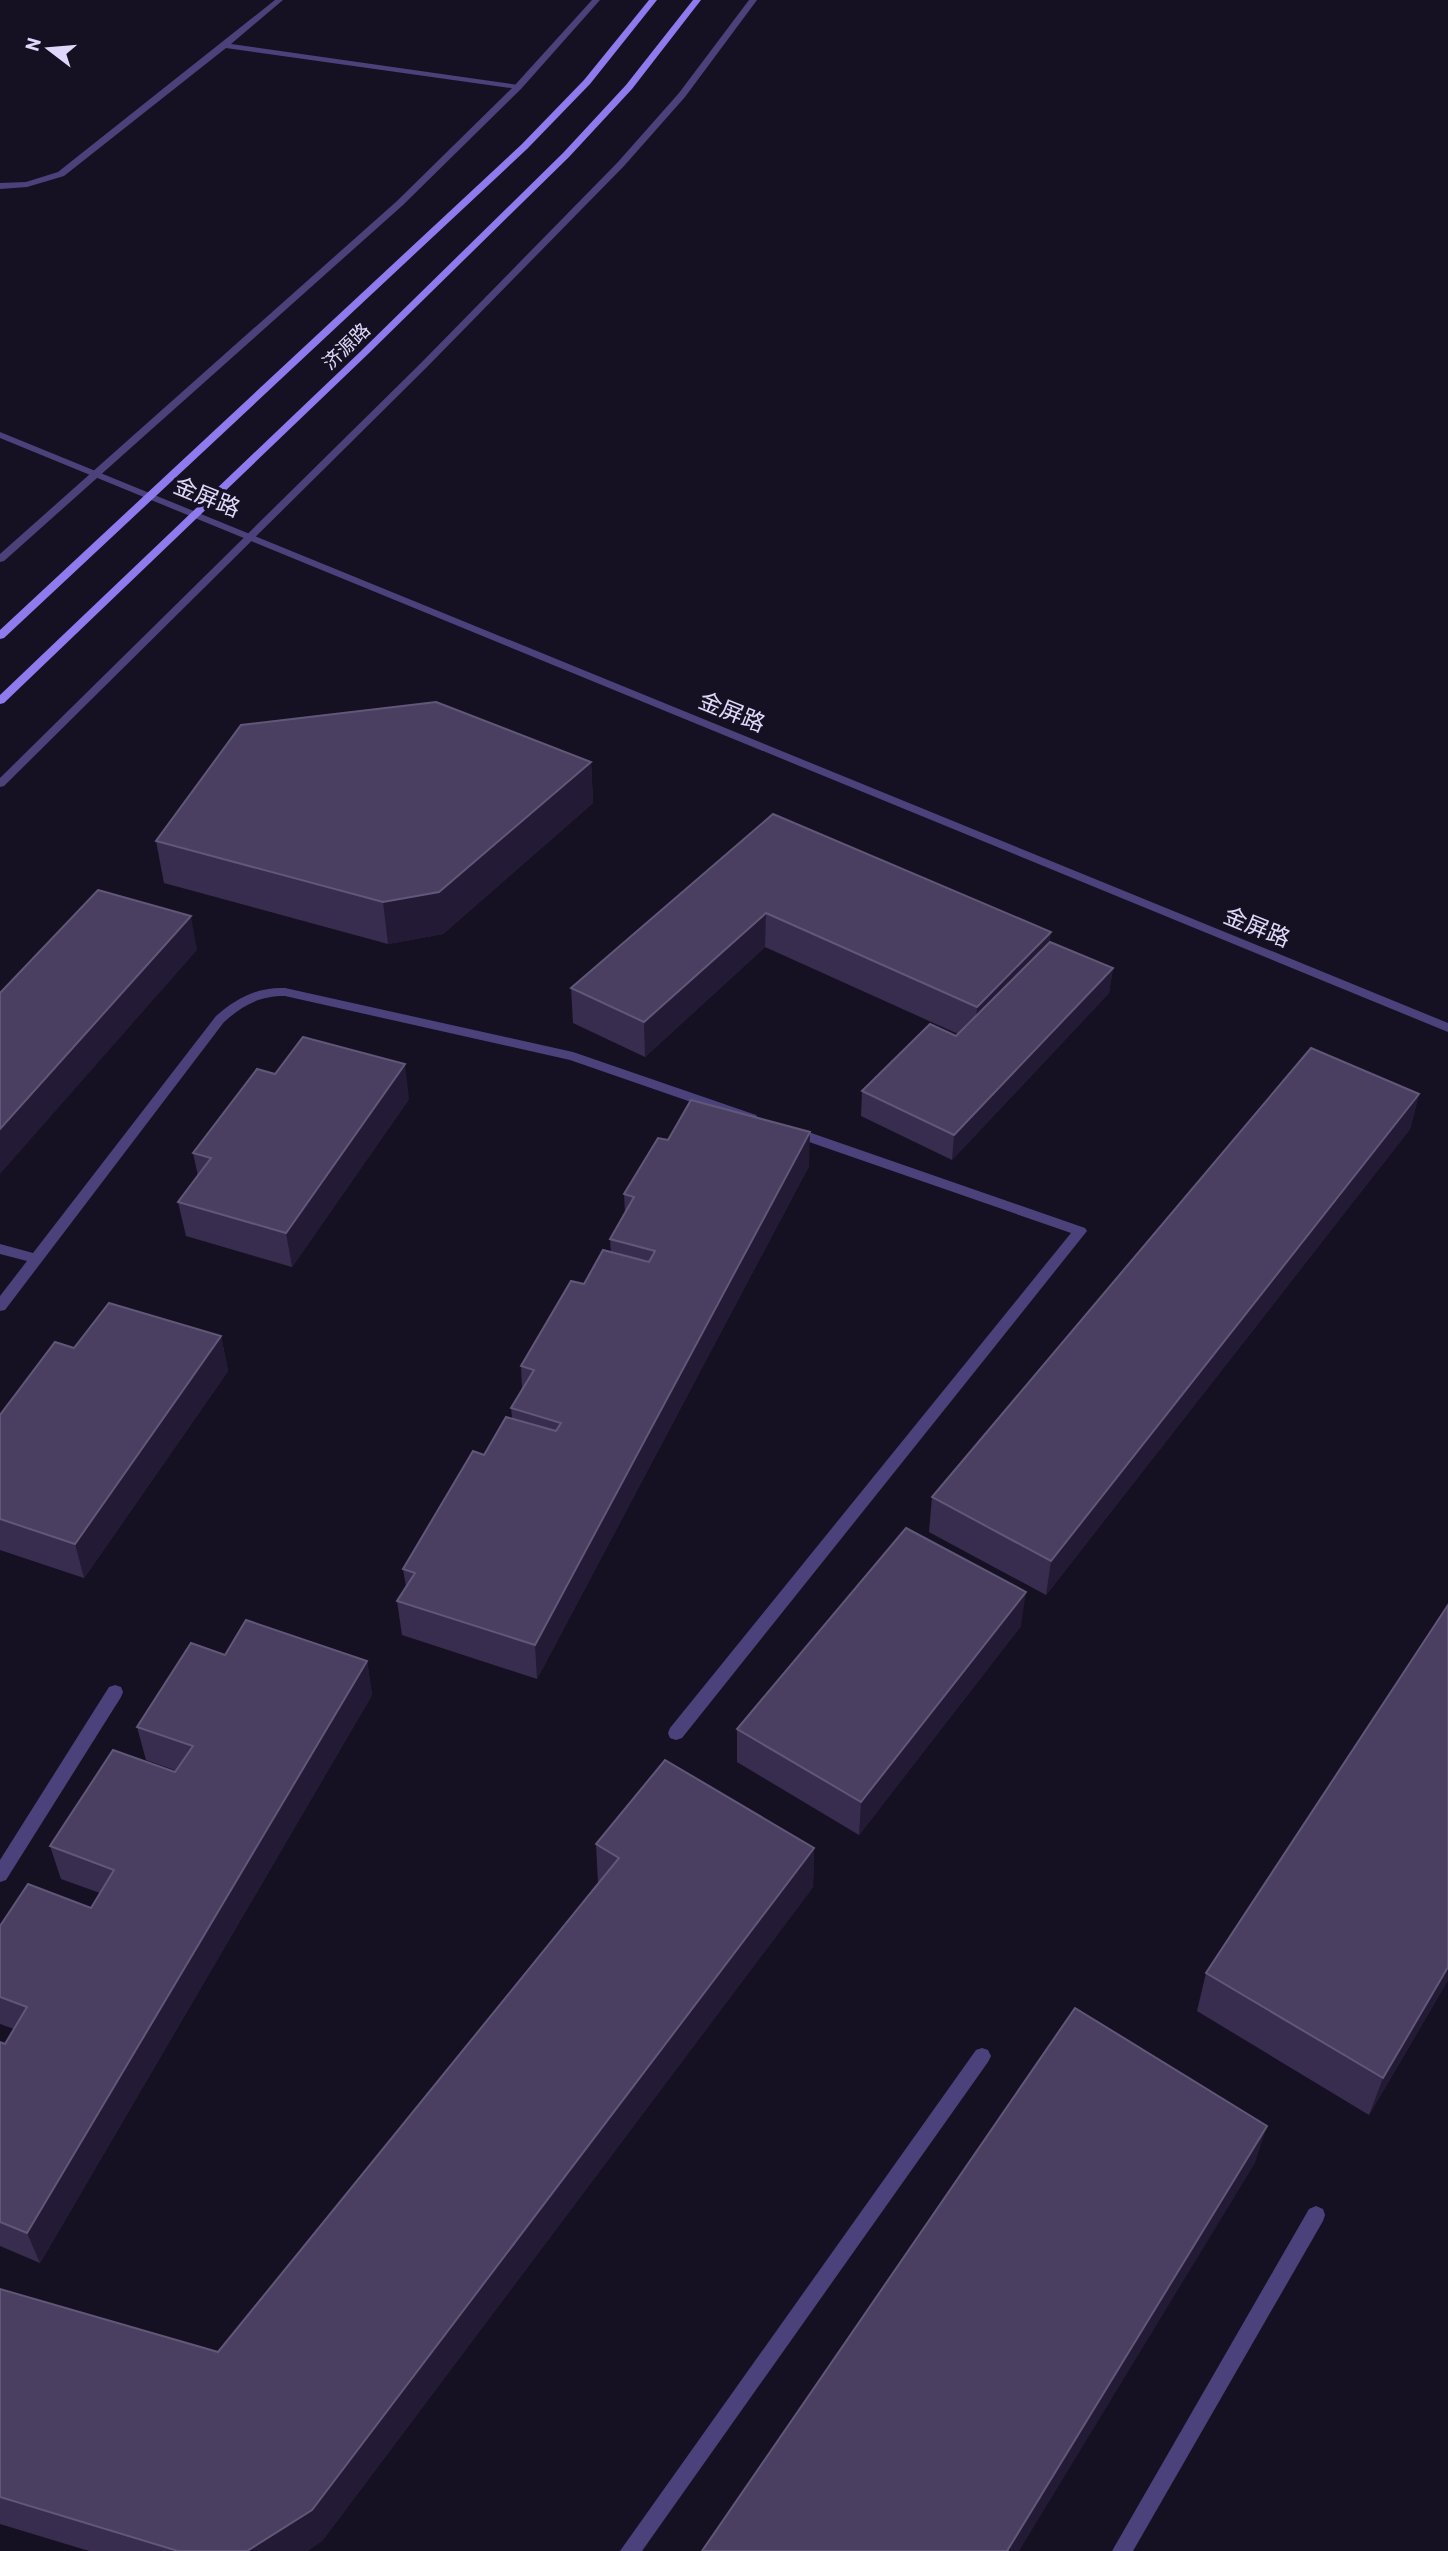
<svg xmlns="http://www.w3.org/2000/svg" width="1448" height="2551" viewBox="0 0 1448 2551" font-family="Barlow,'Noto Sans SC',sans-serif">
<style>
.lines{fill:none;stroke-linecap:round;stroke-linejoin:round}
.service{fill:#4c427b;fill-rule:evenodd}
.minor{fill:#4c427b;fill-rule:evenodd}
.tertiary{fill:#4c427b;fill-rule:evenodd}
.secondary{fill:#8e7bee;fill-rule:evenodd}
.wall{fill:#382d4e}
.shaded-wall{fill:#231a35}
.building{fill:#4a3f60;stroke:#615778;stroke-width:2}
.labels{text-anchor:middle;stroke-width:7;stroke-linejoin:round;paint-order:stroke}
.far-street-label{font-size:19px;fill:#e0d8fa;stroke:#161122}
.street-label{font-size:23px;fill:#e0d8fa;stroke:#161122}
</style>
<rect width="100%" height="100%" fill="#161122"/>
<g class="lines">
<!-- service -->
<g class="service">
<polygon points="275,0 283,0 231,44 518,85 522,87 518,89 226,48 64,176 27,187 0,189 0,183 26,182 58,172"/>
<path d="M285 988 573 1052 756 1115 758 1118 756 1121H746L570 1060 285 996C259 996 243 1005 224 1022L5 1310 0 1311V1296L27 1261 0 1254V1244L33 1253 216 1016C237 998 257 987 285 988Z"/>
<polygon points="794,1127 1085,1228 1087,1231 682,1738 676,1740 670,1738 668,1733 670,1728 1071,1233 789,1135 787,1132"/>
<polygon points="115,1685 121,1687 123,1692 121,1697 6,1880 0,1882 0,1860 109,1687"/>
<polygon points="982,2048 988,2050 991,2056 988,2062 642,2551 620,2551 976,2050"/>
<polygon points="1316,2206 1323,2209 1325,2215 1323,2221 1133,2551 1112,2551 1309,2209"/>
</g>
<!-- minor -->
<g class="minor">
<polygon points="592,0 600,0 521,89 403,205 4,561 0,562 0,554 397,201 515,85"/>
<polygon points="749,0 757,0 685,97 624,166 427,367 4,786 0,787 0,778 421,363 618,162 679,93"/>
</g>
<!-- tertiary -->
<polygon class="tertiary" points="0,432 1448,1023 1448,1032 0,438"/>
<!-- secondary -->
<g class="secondary">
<polygon points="649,0 657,0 590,84 527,149 4,638 0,639 0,630 521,145 584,80"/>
<polygon points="693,0 701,0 632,89 569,157 367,355 4,703 0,704 0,695 361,351 563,153 626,85"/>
</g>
</g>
<!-- wall -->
<g class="wall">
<polygon points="591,762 593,803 443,934 388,944 164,883 156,841"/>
<polygon points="773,814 1050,942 1113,968 1109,993 952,1160 861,1116 862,1091 958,1034 765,947 645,1057 573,1023 571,988"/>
<polygon points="275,1074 409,1099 292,1267 186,1236 178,1202 198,1176 193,1153"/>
<polygon points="1419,1094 1410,1129 1046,1595 929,1532 932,1497"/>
<polygon points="809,1166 537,1679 402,1635 397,1601 406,1587 403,1569 484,1455 512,1418 511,1408 522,1389 521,1366 611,1252 610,1239 625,1213 624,1194"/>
<polygon points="221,1336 228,1371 84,1578 0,1550 0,1415 74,1348"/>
<polygon points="1021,1626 859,1835 737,1762 737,1729"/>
<polygon points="225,1655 367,1661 372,1695 40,2263 0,2246 0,2042 5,2044 14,2029 0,2024 0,1926 91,1908 100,1893 61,1879 50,1846 175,1772 177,1771 146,1760 137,1727"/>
<polygon points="596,1844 814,1848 813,1887 322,2541 307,2551 89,2551 0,2524 0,2289 218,2352 598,1883"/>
<polygon points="1206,1973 1448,1980 1369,2115 1197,2011"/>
</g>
<!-- shaded-wall -->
<g class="shaded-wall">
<polygon points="591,762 593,803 443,934 388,944 383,902"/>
<polygon points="766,913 765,947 645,1057 644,1022"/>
<polygon points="191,916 197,950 0,1174 0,1129"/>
<polygon points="1051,932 1047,966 974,1041 977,1007"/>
<polygon points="1113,968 1109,993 952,1160 954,1135"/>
<polygon points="405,1064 409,1099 292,1267 286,1233"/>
<polygon points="1419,1094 1410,1129 1046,1595 1051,1561"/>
<polygon points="810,1132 809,1166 537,1679 535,1645"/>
<polygon points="221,1336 228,1371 84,1578 75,1544"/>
<polygon points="1026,1592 1021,1626 859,1835 861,1802"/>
<polygon points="367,1661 372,1695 40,2263 27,2233"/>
<polygon points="814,1848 813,1887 322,2541 307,2551 247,2551"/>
<polygon points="1448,1967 1448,1980 1369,2115 1383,2078"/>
<polygon points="1267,2126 1255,2163 1019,2551 1007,2551"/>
</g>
<!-- building -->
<g class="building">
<polygon points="436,702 591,762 439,892 383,902 156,841 241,725"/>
<polygon points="773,814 1051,932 977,1007 766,913 644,1022 571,988"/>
<polygon points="98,890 191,916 0,1129 0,993"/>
<polygon points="1050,942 1113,968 954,1135 862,1091 930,1024 956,1036"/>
<polygon points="303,1037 405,1064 286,1233 178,1202 211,1158 193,1153 257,1069 275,1074"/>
<polygon points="1311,1048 1419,1094 1051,1561 932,1497"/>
<polygon points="691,1100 810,1132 535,1645 397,1601 415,1573 403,1569 473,1451 484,1455 506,1417 556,1431 561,1423 511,1408 534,1370 521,1366 571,1281 584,1284 603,1250 649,1262 655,1251 610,1239 634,1197 624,1194 658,1138 668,1140"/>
<polygon points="109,1303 221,1336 75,1544 0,1519 0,1415 55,1342 74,1348"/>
<polygon points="906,1528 1026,1592 861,1802 737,1729"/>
<polygon points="1448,1605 1448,1967 1383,2078 1206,1973"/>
<polygon points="246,1620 367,1661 27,2233 0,2222 0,2042 5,2044 27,2007 0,1997 0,1926 28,1884 91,1908 114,1870 50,1846 113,1750 175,1772 193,1746 137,1727 191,1643 225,1655"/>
<polygon points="665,1760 814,1848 312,2510 247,2551 178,2551 0,2497 0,2289 218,2352 619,1858 596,1844"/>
<polygon points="1075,2008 1267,2126 1007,2551 702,2551"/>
</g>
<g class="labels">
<!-- far-street labels -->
<g class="far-street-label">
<text transform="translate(346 346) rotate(-44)" y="7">济源路</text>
</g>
<!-- street labels -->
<g class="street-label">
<text transform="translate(207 497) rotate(22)" y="8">金屏路</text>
<text transform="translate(732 712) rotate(22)" y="8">金屏路</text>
<text transform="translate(1257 927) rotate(22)" y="8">金屏路</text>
</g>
</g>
<!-- north arrow -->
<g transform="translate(49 49) rotate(286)" stroke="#161122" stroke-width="5" paint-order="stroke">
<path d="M0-5L12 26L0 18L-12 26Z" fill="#e0d8fa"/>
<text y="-10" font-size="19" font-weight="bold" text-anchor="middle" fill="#e0d8fa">N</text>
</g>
</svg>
